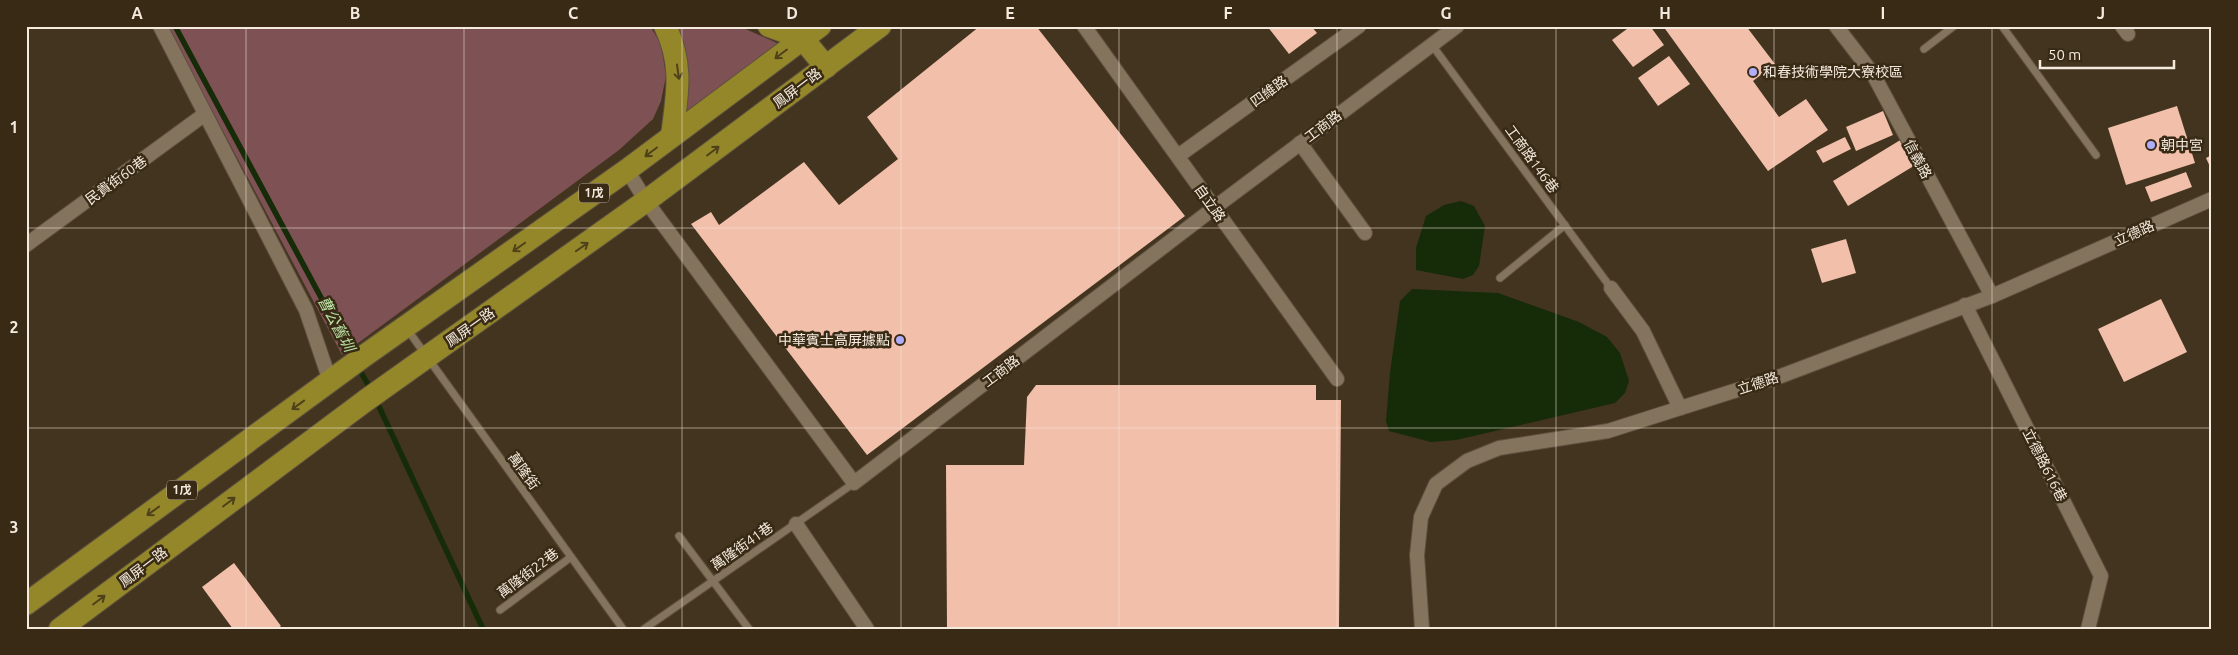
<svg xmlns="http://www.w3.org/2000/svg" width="2238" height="655" viewBox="0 0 2238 655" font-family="Ubuntu,'Noto Sans TC',sans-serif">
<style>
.green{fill:#7e5154}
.water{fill:#162b07}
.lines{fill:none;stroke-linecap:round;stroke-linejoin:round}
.stream{stroke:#162b07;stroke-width:5.5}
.building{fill:#f1bfaa}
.service-casing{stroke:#5e513e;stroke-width:9}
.minor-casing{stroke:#5e513e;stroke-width:16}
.primary-casing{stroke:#5e513e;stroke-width:24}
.service{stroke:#85745d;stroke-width:7}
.minor{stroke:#85745d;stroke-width:14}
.primary{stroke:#94872a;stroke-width:22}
.oneway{stroke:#4f411a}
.grid{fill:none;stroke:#f4eadd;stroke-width:1;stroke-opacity:0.55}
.poi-dot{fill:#b0aefa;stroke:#382a15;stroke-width:2}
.labels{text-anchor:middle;stroke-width:5;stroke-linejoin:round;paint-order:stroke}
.shield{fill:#382a15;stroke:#bcb0a1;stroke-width:1}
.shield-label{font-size:12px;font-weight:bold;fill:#f4eadd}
.poi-label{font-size:14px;fill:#f4eadd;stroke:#382a15;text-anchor:start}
.street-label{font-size:14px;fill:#f4eadd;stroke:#382a15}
.water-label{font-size:15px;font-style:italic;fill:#b8e0a1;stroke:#382a15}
.neatline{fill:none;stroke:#f4eadd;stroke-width:2}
.grid-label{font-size:16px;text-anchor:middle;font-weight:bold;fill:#f4eadd}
</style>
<rect width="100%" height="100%" fill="#43341f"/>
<!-- green -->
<g class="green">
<polygon points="167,26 650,26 661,44 666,76 661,101 653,119 619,150 342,355"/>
<polygon points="676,26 739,26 779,44 683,117"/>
</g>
<!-- water -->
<g class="water">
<polygon points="1461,201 1474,206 1485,226 1479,266 1473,275 1463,279 1416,270 1416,248 1426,216 1444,205"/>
<polygon points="1412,289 1498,293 1579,322 1607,337 1620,353 1629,381 1625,393 1615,403 1456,440 1431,442 1389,431 1386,421 1390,373 1400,301"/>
</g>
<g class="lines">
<!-- stream -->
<g class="stream">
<polyline points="175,26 353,357"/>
<polyline points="357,365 371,390"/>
<polyline points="375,398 483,629"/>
</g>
</g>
<!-- building -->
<g class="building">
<polygon points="980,26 1036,26 1185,216 867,455 691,224 711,212 719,225 804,162 839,205 898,159 867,117"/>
<polygon points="1267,26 1311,26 1317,33 1289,54"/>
<polygon points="1631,26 1650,26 1664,45 1633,67 1612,40"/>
<polygon points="1663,26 1710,26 1711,28 1714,26 1746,26 1775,64 1753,81 1779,117 1806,99 1828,130 1768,171"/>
<polygon points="1669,56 1690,84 1658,106 1638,78"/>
<polygon points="2177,106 2195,163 2126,185 2108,128"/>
<polygon points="1883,111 1893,135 1856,151 1846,127"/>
<polygon points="1845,137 1851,149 1823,163 1816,151"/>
<polygon points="1902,139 1917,164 1848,206 1833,181"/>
<polygon points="2212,155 2212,171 2206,158"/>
<polygon points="2186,172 2192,187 2151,202 2145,187"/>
<polygon points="1846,239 1856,273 1822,283 1811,249"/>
<polygon points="2161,299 2187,352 2124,382 2098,329"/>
<polygon points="1036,385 1316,385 1316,400 1341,400 1339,629 947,629 946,465 1024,465 1027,397"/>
<polygon points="234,563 281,626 277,629 233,629 202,587"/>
</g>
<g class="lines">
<defs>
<g id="service">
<polyline points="2002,26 2096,155"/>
<polyline points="1432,45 1611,288"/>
<polyline points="1924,49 1954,26"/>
<polyline points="1500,278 1565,225"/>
<polyline points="407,329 623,629"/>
<polyline points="679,536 749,629"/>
<polyline points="500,610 571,557"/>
<polyline points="644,629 854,483"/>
</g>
<g id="minor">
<polyline points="160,26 306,310 330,381"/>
<polyline points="1084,26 1337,379"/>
<polyline points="1836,26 1873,74 1992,296"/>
<polyline points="2122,26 2128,34"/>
<polyline points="1300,143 1365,233"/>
<polyline points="1178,156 1359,26"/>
<polyline points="627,170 646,201 854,483 1214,208 1457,26"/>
<polyline points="26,245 205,114"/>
<polyline points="1611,288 1643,331 1680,408"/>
<polyline points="1965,305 2101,576 2088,629"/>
<polyline points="796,524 867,629"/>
<polyline points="1422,629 1417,555 1421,517 1436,484 1467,461 1499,448 1608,431 1781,376 1992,296 2212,199"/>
</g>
<g id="primary">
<path d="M665 26C684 65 677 95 672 136"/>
<polyline points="769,26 802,38 826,67"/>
<polyline points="26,604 364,356 627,170 820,26"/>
<polyline points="60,629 365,401 646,201 880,26"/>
</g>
</defs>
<!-- service casing -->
<use href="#service" class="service-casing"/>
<!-- minor casing -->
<use href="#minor" class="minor-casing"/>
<!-- primary casing -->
<use href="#primary" class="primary-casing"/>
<!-- service -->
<use href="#service" class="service"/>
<!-- minor -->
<use href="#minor" class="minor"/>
<!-- primary -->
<use href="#primary" class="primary"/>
</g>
<!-- one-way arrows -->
<defs><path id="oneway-shaft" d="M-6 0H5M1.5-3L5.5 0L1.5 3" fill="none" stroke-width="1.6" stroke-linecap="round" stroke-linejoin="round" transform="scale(1.25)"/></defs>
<g class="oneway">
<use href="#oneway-shaft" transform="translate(781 54) rotate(143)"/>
<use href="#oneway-shaft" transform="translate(678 72) rotate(82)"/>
<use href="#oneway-shaft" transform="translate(713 151) rotate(-37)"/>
<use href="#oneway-shaft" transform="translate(651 152) rotate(143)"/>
<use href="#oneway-shaft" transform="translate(519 247) rotate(145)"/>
<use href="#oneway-shaft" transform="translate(582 247) rotate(-35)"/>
<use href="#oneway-shaft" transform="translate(298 405) rotate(144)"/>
<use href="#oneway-shaft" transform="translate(229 502) rotate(-37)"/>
<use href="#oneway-shaft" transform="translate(153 511) rotate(144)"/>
<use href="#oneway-shaft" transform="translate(99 600) rotate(-37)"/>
</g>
<!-- grid -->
<path class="grid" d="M246 26V629M464 26V629M682 26V629M901 26V629M1119 26V629M1337 26V629M1556 26V629M1774 26V629M1992 26V629M26 228H2212M26 428H2212"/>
<!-- markers -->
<g class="poi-dot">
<circle cx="1753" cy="72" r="5"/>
<circle cx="2151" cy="145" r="5"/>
<circle cx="900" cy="340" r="5"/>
</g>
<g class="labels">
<!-- shield labels -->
<g class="shield">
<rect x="579" y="183.5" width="30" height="19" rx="4"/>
<rect x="167" y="480.5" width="30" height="19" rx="4"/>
</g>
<g class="shield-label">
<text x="594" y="197">1戊</text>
<text x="182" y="494">1戊</text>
</g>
<!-- poi labels -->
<g class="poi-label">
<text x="1763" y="77">和春技術學院大寮校區</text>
<text x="2161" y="150">朝中宮</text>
<text x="890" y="345" text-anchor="end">中華賓士高屏據點</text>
</g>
<!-- street labels -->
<g class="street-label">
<text transform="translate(797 88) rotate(-37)" y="5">鳳屏一路</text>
<text transform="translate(1269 91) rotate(-36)" y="5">四維路</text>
<text transform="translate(1323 126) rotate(-37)" y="5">工商路</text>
<text transform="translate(1532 159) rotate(54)" y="5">工商路146巷</text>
<text transform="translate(1918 159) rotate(62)" y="5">信義路</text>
<text transform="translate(116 180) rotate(-36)" y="5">民貴街60巷</text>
<text transform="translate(1210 203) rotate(55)" y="5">自立路</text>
<text transform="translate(2134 233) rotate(-24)" y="5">立德路</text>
<text transform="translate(470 327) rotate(-35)" y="5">鳳屏一路</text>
<text transform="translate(1001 371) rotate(-37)" y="5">工商路</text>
<text transform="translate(1758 383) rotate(-18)" y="5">立德路</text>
<text transform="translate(2045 465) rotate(63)" y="5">立德路616巷</text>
<text transform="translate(524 471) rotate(54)" y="5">萬隆街</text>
<text transform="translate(742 546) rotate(-35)" y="5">萬隆街41巷</text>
<text transform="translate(143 567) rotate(-37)" y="5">鳳屏一路</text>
<text transform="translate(528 573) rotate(-37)" y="5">萬隆街22巷</text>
</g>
<!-- water labels -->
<g class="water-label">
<text transform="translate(336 324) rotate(62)" y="5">曹公舊圳</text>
</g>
</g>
<!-- border -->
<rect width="2238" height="655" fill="none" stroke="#382a15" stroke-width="55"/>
<!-- scale -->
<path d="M2040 60v8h134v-8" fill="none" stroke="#f4eadd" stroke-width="2.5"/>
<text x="2048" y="60" font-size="15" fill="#f4eadd" stroke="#382a15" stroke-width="4" paint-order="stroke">50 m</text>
<rect x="28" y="28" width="2182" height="600" class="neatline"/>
<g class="grid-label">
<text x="137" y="19">A</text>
<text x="355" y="19">B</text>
<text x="573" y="19">C</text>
<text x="792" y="19">D</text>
<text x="1010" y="19">E</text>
<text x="1228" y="19">F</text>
<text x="1446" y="19">G</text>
<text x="1665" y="19">H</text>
<text x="1883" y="19">I</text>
<text x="2101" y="19">J</text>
<text x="14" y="133">1</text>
<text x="14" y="333">2</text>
<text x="14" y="533">3</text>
</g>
</svg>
